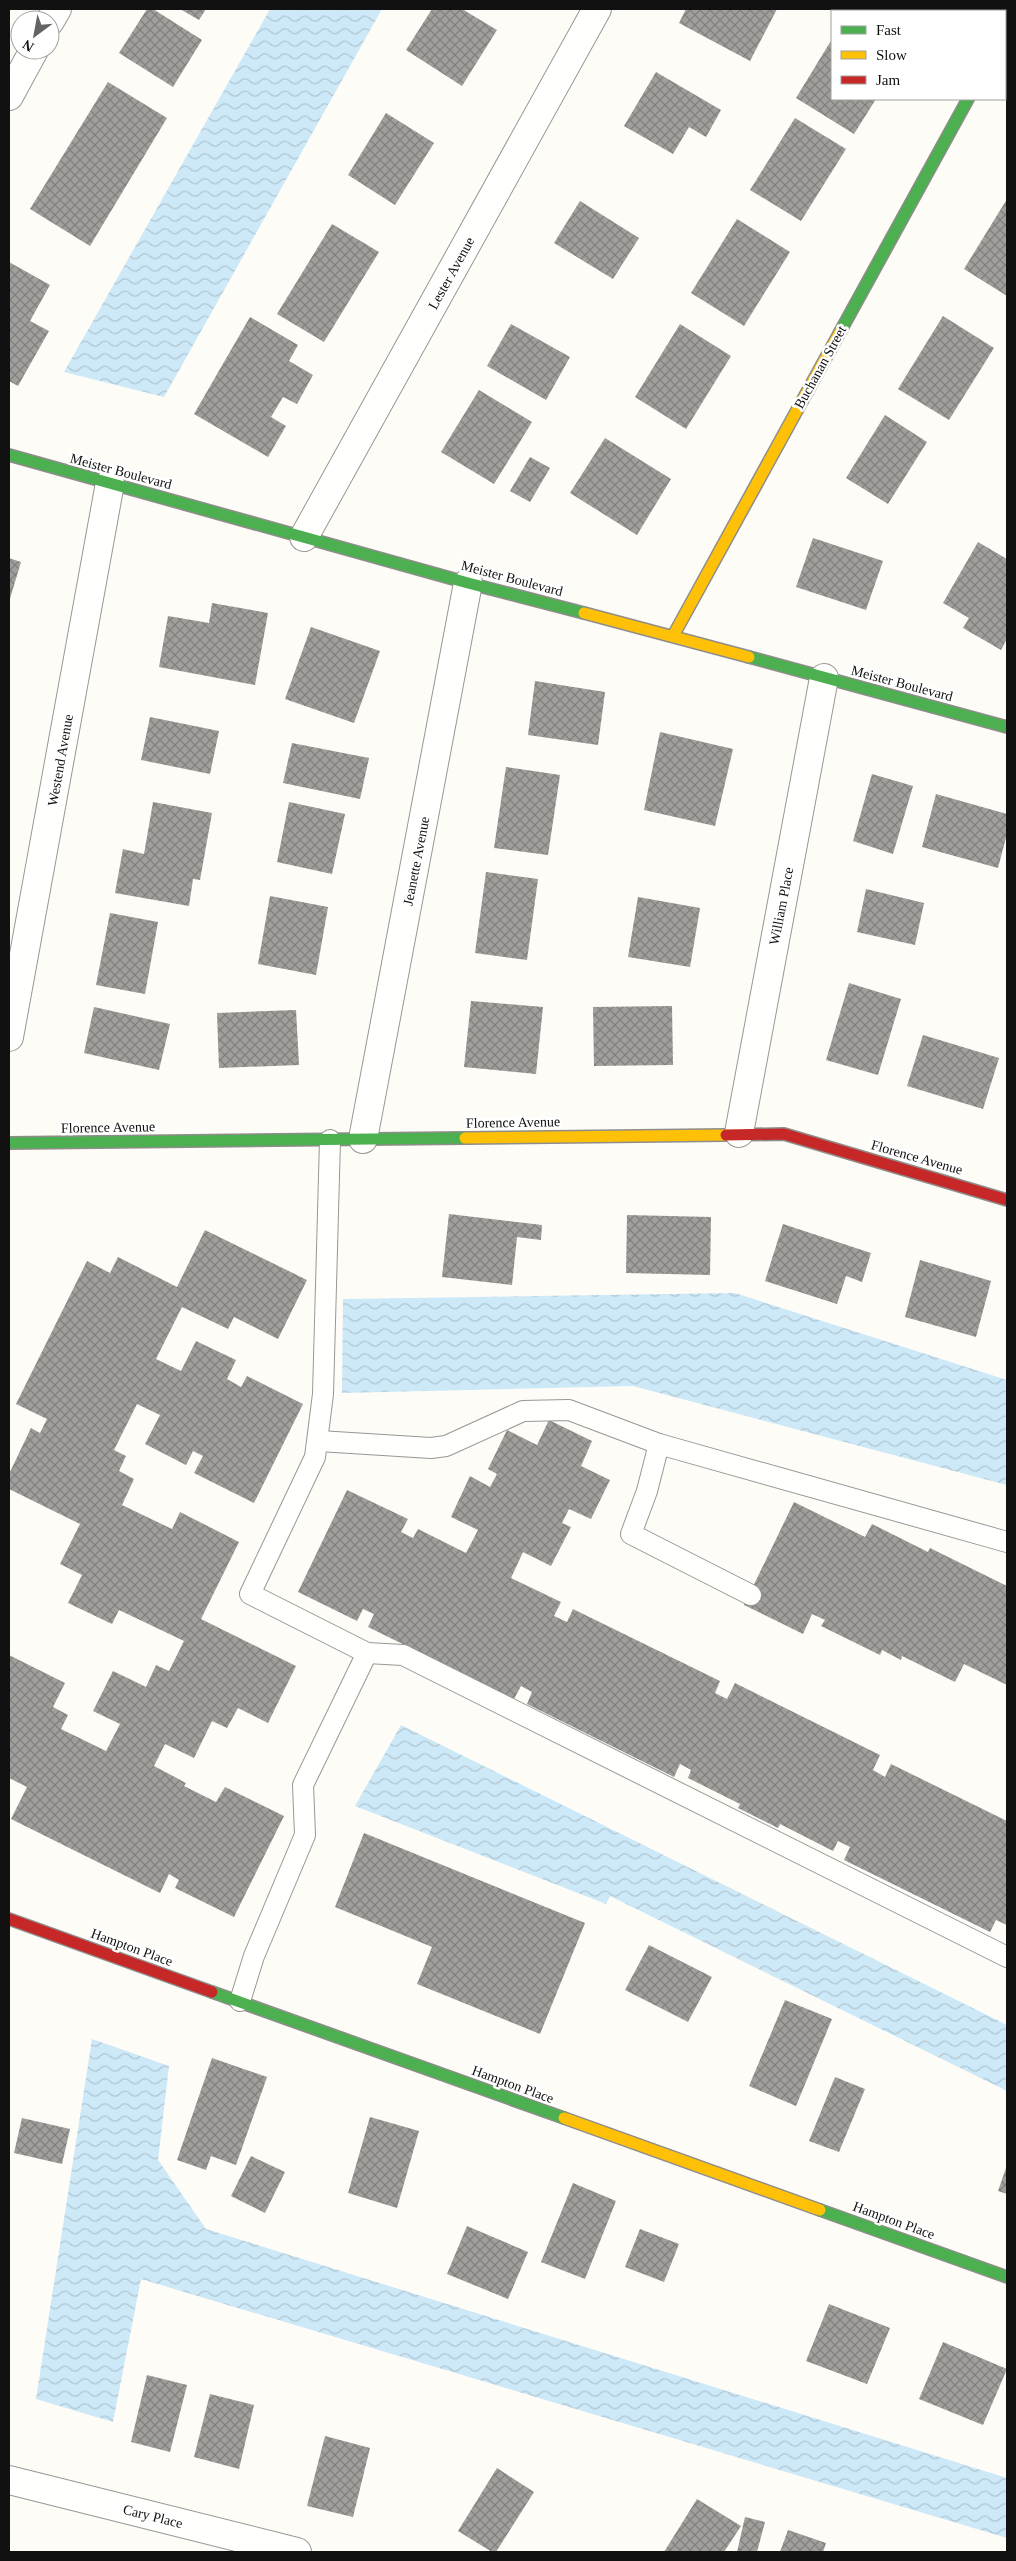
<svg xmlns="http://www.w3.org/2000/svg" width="1016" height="2561" viewBox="0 0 1016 2561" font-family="'Times New Roman',serif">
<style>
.water{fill:url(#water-waves)}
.building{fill:url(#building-cross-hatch)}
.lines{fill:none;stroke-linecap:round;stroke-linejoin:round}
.lane-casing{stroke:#979795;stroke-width:22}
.street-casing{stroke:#979795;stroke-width:30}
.fast-casing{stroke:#8e8d8b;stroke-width:14}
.slow-casing{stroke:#8e8d8b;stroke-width:14}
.jam-casing{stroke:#8e8d8b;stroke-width:14}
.lane{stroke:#fffffe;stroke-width:20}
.street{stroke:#fffffe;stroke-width:28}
.fast{stroke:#4caf50;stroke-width:11}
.slow{stroke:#ffc107;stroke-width:11}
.jam{stroke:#c62828;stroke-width:11}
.labels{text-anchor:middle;stroke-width:5;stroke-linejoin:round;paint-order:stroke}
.street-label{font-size:14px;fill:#111;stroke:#fff}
</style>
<defs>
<pattern id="water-waves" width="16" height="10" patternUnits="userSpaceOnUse" patternTransform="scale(1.25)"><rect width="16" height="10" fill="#cde8f7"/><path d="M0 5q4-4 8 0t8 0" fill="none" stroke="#afc6d3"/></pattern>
<pattern id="building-cross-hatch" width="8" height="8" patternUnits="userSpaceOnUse" patternTransform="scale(1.25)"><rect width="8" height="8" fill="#a19f9c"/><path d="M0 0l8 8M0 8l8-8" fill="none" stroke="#82807e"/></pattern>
</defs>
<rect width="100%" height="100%" fill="#fdfcf7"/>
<!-- water -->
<g class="water">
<polygon points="270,9 382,9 164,397 64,372"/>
<polygon points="735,1293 1007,1380 1007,1485 633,1386 342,1393 343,1299"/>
<polygon points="401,1725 1007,2025 1007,2091 610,1896 606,1904 355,1806"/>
<polygon points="92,2039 169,2066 158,2160 206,2229 1007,2478 1007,2538 141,2279 113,2422 36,2399"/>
</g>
<!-- building -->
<g class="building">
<polygon points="147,9 153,9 202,40 173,87 119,53"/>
<polygon points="180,9 206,9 199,20"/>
<polygon points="432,9 462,9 497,30 462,86 406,50"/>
<polygon points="686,9 777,9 750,61 679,23"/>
<polygon points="832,39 832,99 876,99 854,134 796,98"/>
<polygon points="656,72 721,110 706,137 689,127 673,154 624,126"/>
<polygon points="108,82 167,118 90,246 30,209"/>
<polygon points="386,113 434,143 395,205 348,175"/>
<polygon points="795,118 846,149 801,221 750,190"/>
<polygon points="1007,199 1007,296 964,269"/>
<polygon points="580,201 639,238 613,279 554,243"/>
<polygon points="737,219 790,252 744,326 691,293"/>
<polygon points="332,224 379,252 324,342 277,314"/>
<polygon points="9,262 50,285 30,321 49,331 18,386 9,381"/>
<polygon points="943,316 994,348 949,420 898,389"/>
<polygon points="250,317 298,345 289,361 313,375 297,404 283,397 271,417 286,426 268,457 194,414"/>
<polygon points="511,324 570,357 546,400 487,366"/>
<polygon points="680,324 731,356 686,429 635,397"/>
<polygon points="479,390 532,422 494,484 441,452"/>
<polygon points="885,415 927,442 888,504 846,478"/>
<polygon points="605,438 671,479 637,535 570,493"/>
<polygon points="530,457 550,468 530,502 510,491"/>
<polygon points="813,538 883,561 866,610 796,587"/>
<polygon points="978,542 1007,559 1007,639 1001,650 963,628 969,618 943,603"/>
<polygon points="9,558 21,562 9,602"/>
<polygon points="212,603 268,613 255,685 159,667 168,616 209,623"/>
<polygon points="311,627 380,651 354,723 285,699"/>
<polygon points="535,681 605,692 598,745 528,735"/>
<polygon points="150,717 219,731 210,774 141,760"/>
<polygon points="660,732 733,749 715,826 644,810"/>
<polygon points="292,743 369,758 360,799 283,783"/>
<polygon points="506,767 560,775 548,855 494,848"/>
<polygon points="872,774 913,786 893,854 853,841"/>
<polygon points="936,794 1007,814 1007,834 998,868 922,847"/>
<polygon points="153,802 212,813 200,880 193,879 189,906 115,893 123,849 144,854"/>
<polygon points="289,802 345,814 332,874 277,862"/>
<polygon points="486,872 538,879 527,960 475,953"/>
<polygon points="866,889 924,903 915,945 857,932"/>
<polygon points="270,896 328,907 316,975 258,964"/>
<polygon points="638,897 700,908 690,967 628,957"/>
<polygon points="110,913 158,922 145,994 96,985"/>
<polygon points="849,983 901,999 878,1075 826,1060"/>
<polygon points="471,1001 543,1007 536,1074 464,1067"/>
<polygon points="672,1006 673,1065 594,1066 593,1007"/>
<polygon points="94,1007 170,1024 159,1070 84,1053"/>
<polygon points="296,1010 299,1065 219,1068 217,1013"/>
<polygon points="923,1035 999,1058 983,1109 907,1086"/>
<polygon points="449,1214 542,1225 541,1240 517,1237 512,1285 442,1277"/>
<polygon points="627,1215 711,1217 710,1275 626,1273"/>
<polygon points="783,1224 871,1253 862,1282 846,1276 837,1304 765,1281"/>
<polygon points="205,1230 307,1280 278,1339 234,1317 228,1329 182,1307 156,1359 181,1371 196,1341 236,1360 227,1379 241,1387 247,1376 303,1404 254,1503 194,1473 203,1456 193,1451 186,1465 145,1444 160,1415 137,1404 114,1450 126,1456 119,1471 134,1479 122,1505 172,1529 180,1512 239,1542 201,1619 296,1666 268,1723 238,1708 227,1728 212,1721 194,1758 165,1744 154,1766 186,1783 184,1786 216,1802 225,1787 284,1816 234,1917 175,1888 179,1880 169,1874 160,1893 11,1819 27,1787 9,1778 9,1655 65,1683 53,1707 68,1715 61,1729 106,1751 120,1724 93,1711 113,1671 146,1687 156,1665 169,1671 184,1641 119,1610 112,1624 68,1603 82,1575 60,1564 80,1524 9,1489 9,1474 31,1428 40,1433 47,1419 16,1404 87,1261 110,1273 118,1257 177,1287"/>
<polygon points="920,1260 991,1281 976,1337 905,1317"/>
<polygon points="549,1420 592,1441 581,1466 610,1480 591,1519 569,1509 562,1523 571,1527 551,1566 523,1552 511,1578 561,1602 554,1616 567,1622 573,1609 720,1681 715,1693 727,1699 735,1683 880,1755 873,1770 885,1777 891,1764 1007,1821 1007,1925 996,1920 990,1932 844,1860 850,1847 838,1841 833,1851 780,1824 778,1828 738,1808 740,1804 688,1778 691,1770 680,1764 674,1777 527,1704 532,1692 521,1686 514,1699 368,1627 374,1614 363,1609 357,1621 298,1592 347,1490 408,1519 401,1532 413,1538 418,1529 466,1553 478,1530 451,1517 470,1476 490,1487 497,1474 488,1469 507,1430 537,1445"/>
<polygon points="794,1502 865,1537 872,1524 928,1552 930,1548 1007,1586 1007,1685 964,1664 955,1682 902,1656 901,1660 882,1650 880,1655 821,1626 825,1620 812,1614 803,1634 744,1605"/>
<polygon points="364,1833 585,1923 540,2034 417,1984 432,1947 335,1907"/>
<polygon points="649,1945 712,1977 688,2022 625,1990"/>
<polygon points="785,2000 832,2019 796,2106 749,2086"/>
<polygon points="212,2058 267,2077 236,2165 211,2156 206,2170 177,2160"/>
<polygon points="835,2077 865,2089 839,2152 809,2141"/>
<polygon points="370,2117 419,2131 397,2208 348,2193"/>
<polygon points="22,2118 70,2129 62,2164 14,2153"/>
<polygon points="251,2156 285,2172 265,2213 231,2196"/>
<polygon points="1007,2165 1007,2194 998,2191"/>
<polygon points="573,2183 616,2201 585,2279 541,2262"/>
<polygon points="467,2226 528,2252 508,2299 447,2274"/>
<polygon points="640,2229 679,2244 664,2282 625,2267"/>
<polygon points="829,2304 890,2328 867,2384 806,2361"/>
<polygon points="943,2342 1007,2369 983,2425 919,2399"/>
<polygon points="147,2375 187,2385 170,2452 131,2442"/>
<polygon points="210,2394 254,2405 239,2469 194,2457"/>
<polygon points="325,2436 370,2448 353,2517 307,2506"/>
<polygon points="497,2468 534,2492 496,2552 492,2552 458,2531"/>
<polygon points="697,2499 741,2526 724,2552 664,2552"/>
<polygon points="745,2517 765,2522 757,2552 737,2552"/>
<polygon points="788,2530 826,2543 823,2552 780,2552"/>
</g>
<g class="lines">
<defs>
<g id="lane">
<polyline points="330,1140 323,1394 315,1457 250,1594 367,1653 403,1655 1007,1957"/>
<polyline points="319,1441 431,1448 446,1446 523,1411 569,1410 659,1444 1007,1542"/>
<polyline points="659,1444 647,1491 631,1534 751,1595"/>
<polyline points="240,2001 254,1956 305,1835 303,1785 367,1653"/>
</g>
<g id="street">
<polyline points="50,21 57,9"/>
<polyline points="1005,31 1007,26"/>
<polyline points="9,96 34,50"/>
<polyline points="304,537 597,9"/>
<polyline points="9,1037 110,483"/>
<polyline points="739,1133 824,678"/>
<polyline points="363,1139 468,583"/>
<polyline points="9,2480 297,2552"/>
</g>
<g id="fast">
<polyline points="840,332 968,99"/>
<polyline points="9,455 468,583 584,613"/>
<polyline points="749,657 1007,727"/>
<polyline points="9,1143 465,1138"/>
<polyline points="212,1992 564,2118"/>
<polyline points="820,2210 1007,2277"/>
</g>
<g id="slow">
<polyline points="584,613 749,657"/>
<polyline points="673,636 840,332"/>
<polyline points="465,1138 726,1135"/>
<polyline points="564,2118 820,2210"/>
</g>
<g id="jam">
<polyline points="726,1135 784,1134 1007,1200"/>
<polyline points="9,1919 212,1992"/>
</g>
</defs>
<!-- lane casing -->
<use href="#lane" class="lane-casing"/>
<!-- street casing -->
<use href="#street" class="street-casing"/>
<!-- fast casing -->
<use href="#fast" class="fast-casing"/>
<!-- slow casing -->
<use href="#slow" class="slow-casing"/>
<!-- jam casing -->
<use href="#jam" class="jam-casing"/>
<!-- lane -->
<use href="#lane" class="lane"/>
<!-- street -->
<use href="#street" class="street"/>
<!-- fast -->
<use href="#fast" class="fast"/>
<!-- slow -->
<use href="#slow" class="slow"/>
<!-- jam -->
<use href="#jam" class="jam"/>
</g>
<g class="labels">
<!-- street labels -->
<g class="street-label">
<text transform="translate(451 273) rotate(-61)" y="5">Lester Avenue</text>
<text transform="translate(820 367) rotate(-61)" y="5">Buchanan Street</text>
<text transform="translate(121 471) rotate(15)" y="5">Meister Boulevard</text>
<text transform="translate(512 578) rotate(15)" y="5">Meister Boulevard</text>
<text transform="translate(902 683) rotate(15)" y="5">Meister Boulevard</text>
<text transform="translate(60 760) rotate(-80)" y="5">Westend Avenue</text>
<text transform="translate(416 861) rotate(-79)" y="5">Jeanette Avenue</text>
<text transform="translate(781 906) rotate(-79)" y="5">William Place</text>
<text transform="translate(513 1122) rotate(-1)" y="5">Florence Avenue</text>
<text transform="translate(108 1127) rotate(-1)" y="5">Florence Avenue</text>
<text transform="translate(917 1157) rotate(16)" y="5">Florence Avenue</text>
<text transform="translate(132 1947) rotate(20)" y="5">Hampton Place</text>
<text transform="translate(513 2084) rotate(20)" y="5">Hampton Place</text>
<text transform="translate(894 2220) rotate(20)" y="5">Hampton Place</text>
<text transform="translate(153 2516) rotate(14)" y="5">Cary Place</text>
</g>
</g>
<!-- border -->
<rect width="1016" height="2561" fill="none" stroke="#111111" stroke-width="20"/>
<!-- legend -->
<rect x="831" y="10" width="175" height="90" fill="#ffffff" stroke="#a0a0a0"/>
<rect x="841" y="26" width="25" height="8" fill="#4caf50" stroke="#a0a0a0"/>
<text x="876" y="35" font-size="15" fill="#111111">Fast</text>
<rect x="841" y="51" width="25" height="8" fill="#ffc107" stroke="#a0a0a0"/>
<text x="876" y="60" font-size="15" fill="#111111">Slow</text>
<rect x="841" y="76" width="25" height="8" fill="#c62828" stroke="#a0a0a0"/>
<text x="876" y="85" font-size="15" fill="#111111">Jam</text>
<!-- north arrow -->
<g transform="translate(35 35) rotate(212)"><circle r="24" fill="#ffffff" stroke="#a0a0a0"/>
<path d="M0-4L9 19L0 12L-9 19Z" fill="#646362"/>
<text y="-8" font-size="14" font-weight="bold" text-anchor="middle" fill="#111111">N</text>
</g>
</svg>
